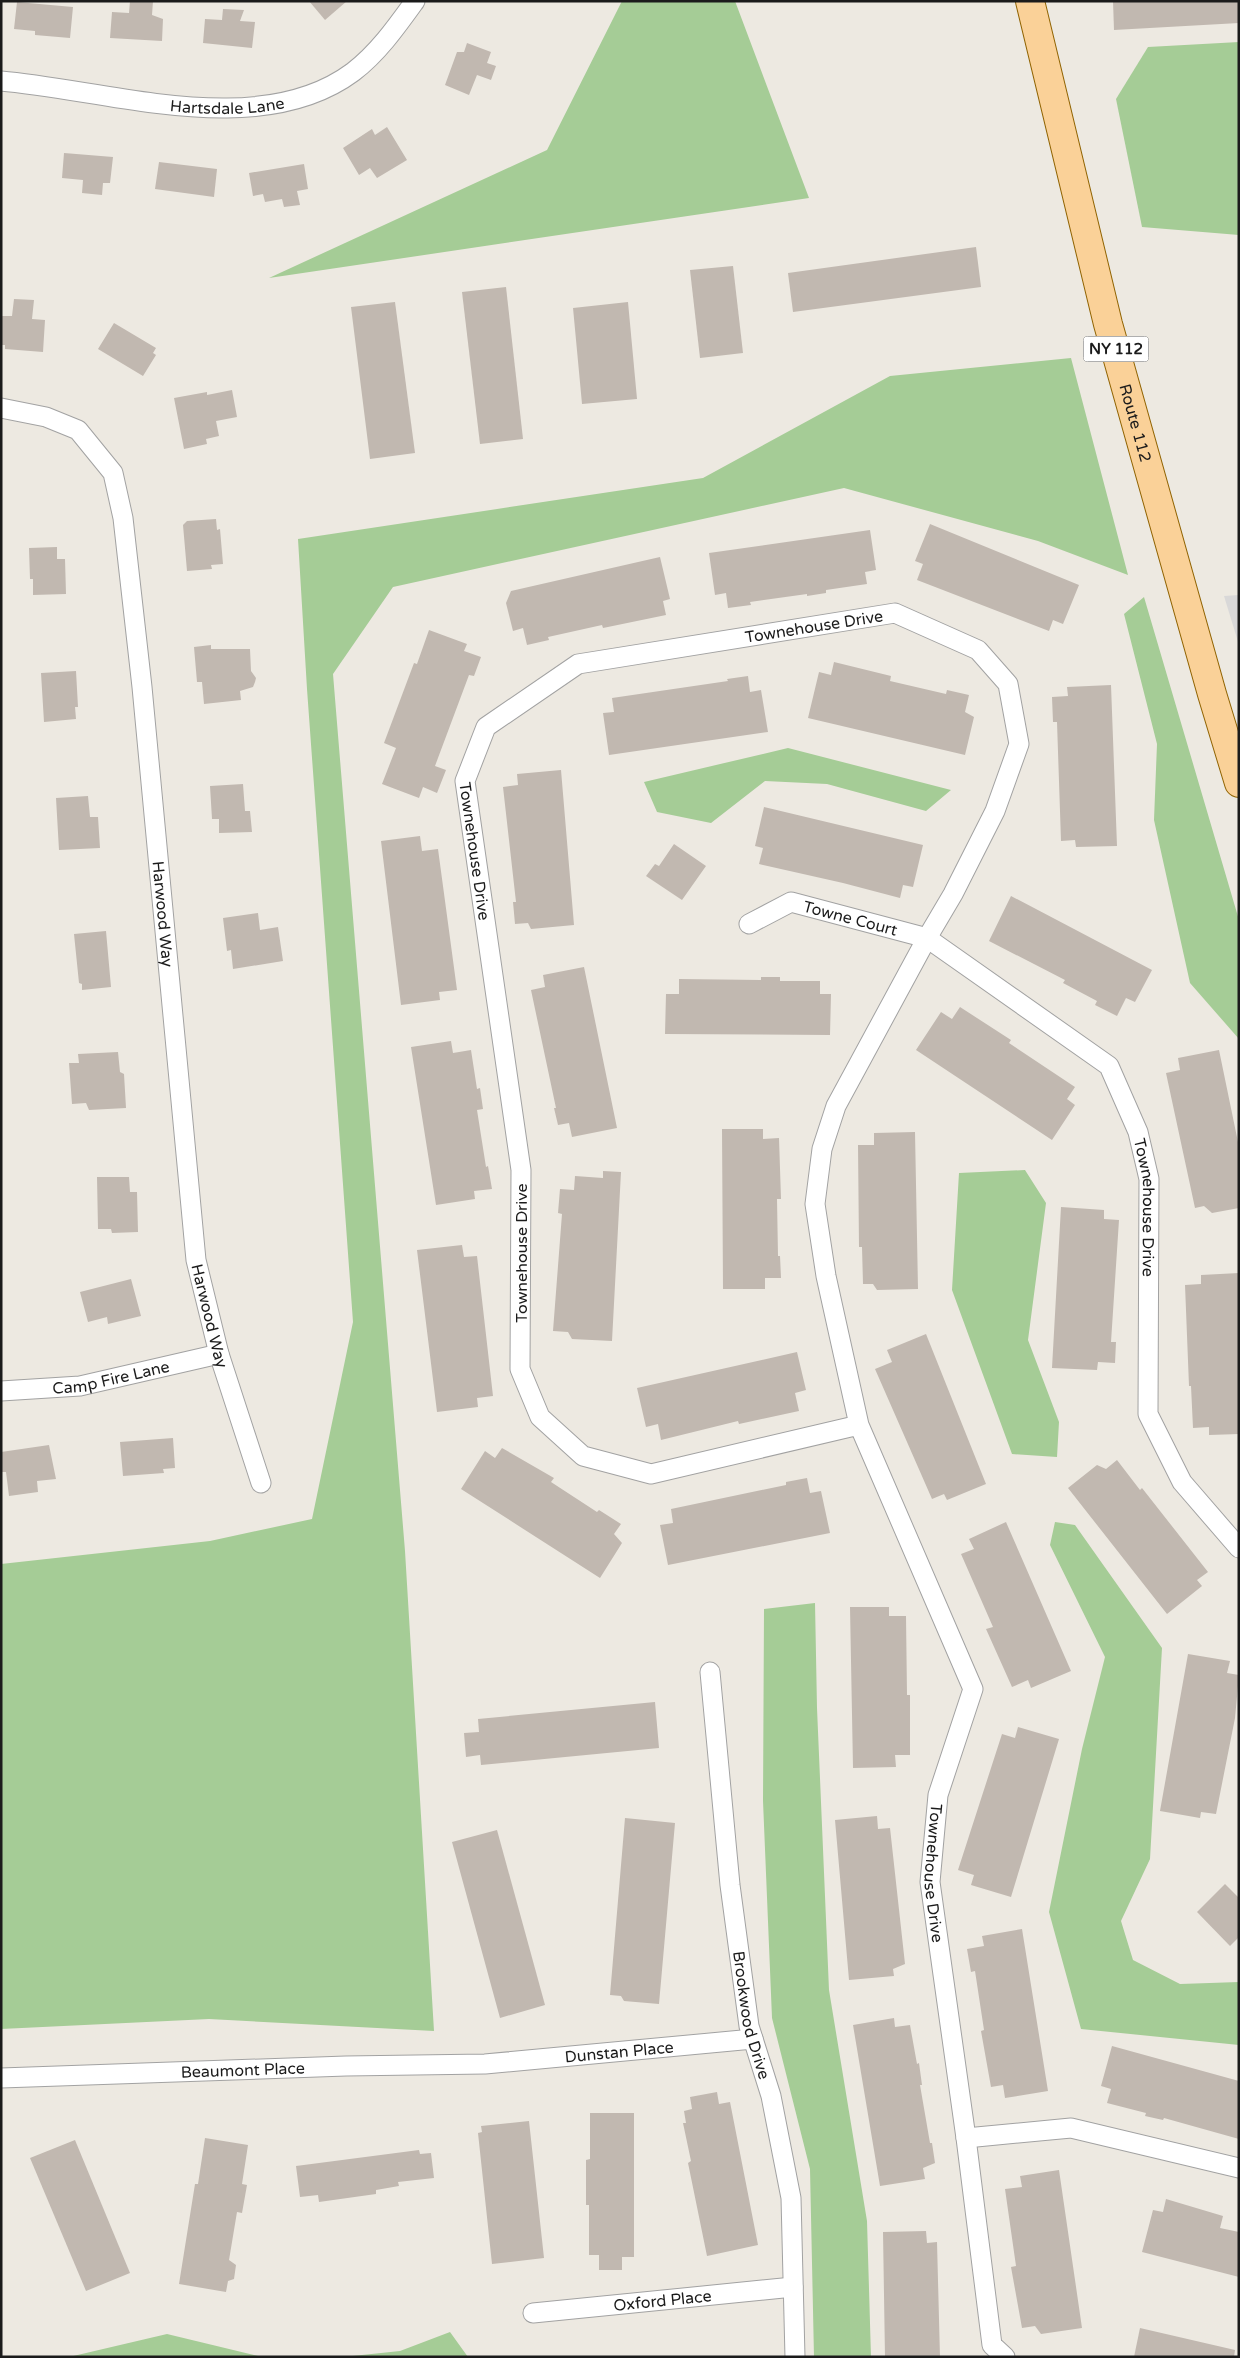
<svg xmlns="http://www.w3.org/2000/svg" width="1240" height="2358" viewBox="0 0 1240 2358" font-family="'Varela Round',sans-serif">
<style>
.residential{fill:#d9d8d8}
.forest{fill:#a5cc96}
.building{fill:#c1b8b0}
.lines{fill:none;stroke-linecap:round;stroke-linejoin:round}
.minor-casing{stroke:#a2a2a2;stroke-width:21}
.primary-casing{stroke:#906302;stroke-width:30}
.minor{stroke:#fff;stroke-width:19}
.primary{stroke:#fad198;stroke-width:28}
.labels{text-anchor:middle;stroke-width:4;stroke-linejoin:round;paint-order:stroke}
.shield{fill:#fff;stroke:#5f5f5f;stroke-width:1}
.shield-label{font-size:15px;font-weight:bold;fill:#1b1b1b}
.street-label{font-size:16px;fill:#1b1b1b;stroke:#fff}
</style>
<rect width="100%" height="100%" fill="#ede9e1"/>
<!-- residential -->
<polygon class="residential" points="1239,595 1239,645 1224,596"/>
<!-- forest -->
<g class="forest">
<polygon points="622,1 735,1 809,198 269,278 547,150"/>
<polygon points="1239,42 1239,235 1142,227 1116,99 1148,47"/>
<polygon points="1071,358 1128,575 1038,541 844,488 393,587 333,674 405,1551 434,2031 209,2019 1,2029 1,1564 210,1541 312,1519 353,1322 307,689 298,539 703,478 890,376"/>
<polygon points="1144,597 1239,920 1239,1039 1190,983 1154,820 1157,744 1124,614"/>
<polygon points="788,748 951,790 926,811 827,784 765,781 711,823 657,812 644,782"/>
<polygon points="1025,1170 1046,1203 1028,1340 1059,1422 1057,1457 1012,1454 952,1290 959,1173"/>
<polygon points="1055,1522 1075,1525 1162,1648 1150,1859 1121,1921 1133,1960 1180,1984 1239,1982 1239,2045 1081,2029 1049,1912 1082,1749 1105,1657 1050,1545"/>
<polygon points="815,1603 817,1708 829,1990 867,2221 871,2357 814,2357 810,2169 772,2018 763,1801 764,1609"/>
<polygon points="450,2332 468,2357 343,2357 400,2351"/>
<polygon points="167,2334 262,2357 69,2357"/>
</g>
<!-- building -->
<g class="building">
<polygon points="130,1 153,1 152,15 163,19 162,41 110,38 112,12 129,13"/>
<polygon points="309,1 347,1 325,20"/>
<polygon points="1113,1 1239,1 1239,23 1114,30"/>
<polygon points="17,2 73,7 70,38 35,35 35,31 14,29"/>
<polygon points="223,9 244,10 240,21 255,22 252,48 203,43 205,19 222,20"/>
<polygon points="467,43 491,52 487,63 496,66 491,80 477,75 469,95 445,85 457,52 464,52"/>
<polygon points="387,127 407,160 377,178 370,168 359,175 343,148 372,129 375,135"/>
<polygon points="64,153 113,157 110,183 103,183 102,195 82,193 83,180 62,178"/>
<polygon points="159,162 217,169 214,197 155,189"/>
<polygon points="304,164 308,189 297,191 300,205 284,207 282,199 265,202 263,194 253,196 249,173"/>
<polygon points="976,247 981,287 793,312 788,273"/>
<polygon points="733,266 743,353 700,358 690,270"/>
<polygon points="506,287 523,439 480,444 462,292"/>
<polygon points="14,299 34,300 32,319 45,320 43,352 5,349 5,345 1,345 1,316 12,316"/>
<polygon points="395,302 415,453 370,459 351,307"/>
<polygon points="628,302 637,399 582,404 573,308"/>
<polygon points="114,323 156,348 153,353 156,355 143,376 98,349"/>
<polygon points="232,390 237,417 216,421 219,436 206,439 207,444 184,449 174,398 207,392 207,395"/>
<polygon points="216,519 217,530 220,529 223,564 211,565 212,569 187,571 183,525 187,521"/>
<polygon points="930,524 1079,585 1063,624 1053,620 1049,631 917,580 923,564 915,561"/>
<polygon points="870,530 876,570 865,572 867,584 826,590 826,593 807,596 807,594 750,602 751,605 728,608 726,593 715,595 709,553"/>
<polygon points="57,547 57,559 65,559 66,594 33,595 33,579 30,579 29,548"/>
<polygon points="660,557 670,599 663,601 666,615 603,628 602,625 548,637 549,640 527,645 523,628 513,631 506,603 511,591"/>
<polygon points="429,630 467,644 464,651 481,657 474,676 469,675 435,766 446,770 437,793 423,787 419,798 382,784 396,748 384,743 414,663 417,664"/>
<polygon points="211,645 211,649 250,649 251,671 256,678 255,682 253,687 240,691 241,700 204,704 202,682 197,682 194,647"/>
<polygon points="834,662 891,676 890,681 946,694 947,690 969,695 965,712 974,717 965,755 808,718 819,672 831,675"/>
<polygon points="76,671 78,707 75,707 76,719 44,722 41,673"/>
<polygon points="748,676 750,692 761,690 768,732 609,755 603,713 614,712 612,698 728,681 727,679"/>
<polygon points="1111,685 1117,846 1076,847 1075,840 1061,841 1057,722 1053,722 1052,697 1068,696 1067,687"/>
<polygon points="561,770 574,925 531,929 528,923 515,924 513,902 516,902 503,787 518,785 517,774"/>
<polygon points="243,784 245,811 250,811 252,832 219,833 219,819 212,819 210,786"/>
<polygon points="88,796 90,817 98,817 100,848 59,850 56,798"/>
<polygon points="764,807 923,845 913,887 903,885 900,898 843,883 759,864 763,848 755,846"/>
<polygon points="420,836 422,851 438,849 457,990 439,992 440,1000 401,1005 381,841"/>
<polygon points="674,844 706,866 682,900 646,876 655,864 659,866"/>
<polygon points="1011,896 1152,970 1135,1002 1126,998 1117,1016 1095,1005 1097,1001 1063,983 1065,980 989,941"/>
<polygon points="258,913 260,930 278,927 283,961 233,969 231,950 227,951 223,918"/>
<polygon points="106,931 111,987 82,990 82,984 79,983 74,934"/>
<polygon points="584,967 617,1128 572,1137 569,1123 558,1125 554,1108 556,1108 531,990 545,987 543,975"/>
<polygon points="761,977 780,977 780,981 820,981 820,994 831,994 830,1035 665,1034 666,994 679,994 679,979 761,980"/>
<polygon points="960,1007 1011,1040 1009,1043 1075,1087 1067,1099 1075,1105 1052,1140 916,1050 941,1012 952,1019"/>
<polygon points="451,1041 453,1053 471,1050 477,1089 480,1088 483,1109 477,1110 486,1167 488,1166 492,1189 474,1191 475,1199 436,1205 411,1047"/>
<polygon points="1219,1050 1239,1147 1239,1208 1212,1213 1204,1206 1195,1208 1166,1073 1180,1070 1178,1058"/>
<polygon points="118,1052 120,1072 124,1074 126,1108 89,1110 86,1103 72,1104 69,1063 79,1063 78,1054"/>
<polygon points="722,1129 763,1129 763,1139 779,1138 781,1199 777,1199 778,1256 780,1256 781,1278 765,1278 765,1289 723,1289"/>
<polygon points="915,1132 918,1289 877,1290 873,1284 863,1284 862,1247 859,1247 858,1145 874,1145 874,1133"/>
<polygon points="603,1171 621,1172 612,1341 572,1339 568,1332 553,1331 562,1214 558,1213 560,1189 574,1190 575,1176 603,1178"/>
<polygon points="97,1177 129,1177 130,1192 137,1192 138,1232 112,1233 111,1229 98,1229"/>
<polygon points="1061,1207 1104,1210 1104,1219 1119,1220 1111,1342 1116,1342 1115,1363 1098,1362 1097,1370 1052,1368"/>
<polygon points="462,1245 464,1257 477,1256 493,1396 477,1398 478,1407 437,1412 417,1250"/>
<polygon points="1239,1273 1239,1434 1209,1435 1209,1427 1193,1428 1191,1386 1189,1386 1185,1285 1201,1284 1201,1275"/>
<polygon points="131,1279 141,1316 108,1324 107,1317 88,1322 80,1292"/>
<polygon points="926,1334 986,1484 947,1500 944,1494 932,1499 875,1369 892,1362 887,1350"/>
<polygon points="797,1352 806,1390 795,1393 799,1411 739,1424 738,1421 661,1440 658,1424 646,1427 637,1388"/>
<polygon points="173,1438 175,1468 163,1469 164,1473 123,1476 120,1442"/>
<polygon points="49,1445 56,1479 37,1481 38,1492 9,1496 6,1472 1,1472 1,1452"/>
<polygon points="502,1448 554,1478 551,1482 597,1512 599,1510 621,1524 614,1534 622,1543 600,1578 461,1489 485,1451 495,1458"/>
<polygon points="1117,1460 1140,1490 1142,1488 1208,1572 1197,1580 1202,1586 1167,1614 1068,1488 1097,1465 1106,1469"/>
<polygon points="807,1478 810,1493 821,1491 830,1533 668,1565 660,1525 673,1523 671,1509 786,1485 786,1482"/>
<polygon points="1006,1522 1071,1671 1031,1688 1028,1680 1012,1687 986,1629 993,1627 961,1554 974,1549 969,1539"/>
<polygon points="850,1607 889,1607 889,1616 906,1616 907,1695 910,1695 910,1755 895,1755 896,1767 853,1768"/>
<polygon points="1188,1654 1230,1661 1227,1673 1239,1675 1235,1718 1216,1814 1201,1812 1200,1818 1160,1811"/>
<polygon points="655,1702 659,1748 481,1765 480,1755 466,1757 464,1733 479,1732 478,1719"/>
<polygon points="1018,1727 1059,1739 1011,1897 971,1885 974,1875 958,1870 1002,1734 1015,1738"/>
<polygon points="877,1816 878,1829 890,1828 905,1964 893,1969 894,1976 849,1980 835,1820"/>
<polygon points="625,1818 675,1823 659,2004 624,2001 621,1996 610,1995"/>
<polygon points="497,1830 545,2005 500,2018 452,1842"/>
<polygon points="1225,1884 1239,1898 1239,1937 1230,1946 1197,1912"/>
<polygon points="1022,1929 1048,2091 1005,2098 1003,2085 991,2087 981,2031 984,2030 975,1971 971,1972 967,1949 984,1946 982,1936"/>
<polygon points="894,2018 895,2027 910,2025 917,2064 919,2063 922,2085 920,2085 930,2143 932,2143 935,2163 923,2168 925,2179 880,2186 853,2025"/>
<polygon points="1112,2046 1239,2081 1239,2139 1164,2118 1163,2120 1145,2116 1146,2113 1107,2103 1111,2089 1101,2086"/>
<polygon points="717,2092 719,2104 730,2102 758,2245 707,2256 688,2163 691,2161 683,2123 686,2123 684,2111 692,2109 690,2097"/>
<polygon points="590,2113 634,2113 634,2257 622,2257 622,2270 599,2270 599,2255 589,2255 589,2205 586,2205 586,2160 590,2159"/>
<polygon points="529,2121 544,2258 492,2264 478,2133 482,2132 481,2126"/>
<polygon points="205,2138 248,2145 242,2184 247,2185 242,2213 237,2212 229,2260 236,2265 234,2279 228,2281 226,2292 179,2284 195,2184 198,2184"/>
<polygon points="75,2140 130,2273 86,2291 30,2158"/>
<polygon points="419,2150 420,2154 431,2153 434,2178 398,2182 399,2186 376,2190 376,2194 319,2202 318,2195 300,2197 296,2166"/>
<polygon points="1059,2170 1082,2328 1041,2334 1035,2326 1022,2328 1011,2267 1016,2266 1005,2189 1022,2187 1020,2176"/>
<polygon points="1166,2199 1223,2216 1220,2228 1239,2232 1239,2277 1142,2252 1153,2210 1163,2212"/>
<polygon points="926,2231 927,2243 937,2242 940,2357 885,2357 883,2232"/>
<polygon points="1140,2328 1235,2350 1234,2357 1134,2357"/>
</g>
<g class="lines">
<defs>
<g id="minor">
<path id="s1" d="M1 81C108 90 259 142 353 72 378 53 397 26 415 1"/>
<path id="s2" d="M1 408 46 417 78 430 113 473 123 518 142 687 196 1260 219 1354 261 1483"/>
<path id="s3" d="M749 924 791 902 927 938 1109 1066 1138 1132 1149 1179 1148 1414 1182 1482 1239 1548"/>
<path id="s4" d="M1 1391 80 1386 219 1354"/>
<path id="s5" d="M859 1425 826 1276 815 1204 822 1149 836 1106 927 938 953 894 995 811 1019 744 1008 684 978 650 895 613 578 664 486 727 465 781 521 1170 520 1369 540 1417 583 1456 651 1474 859 1425 973 1689 938 1795 930 1882 966 2138 992 2345 1005 2357"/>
<path id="s6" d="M710 1672 730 1885 749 2026 771 2096 791 2198 795 2357"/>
<path id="s7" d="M1 2078 346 2066 485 2064 753 2039"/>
<polyline points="966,2138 1071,2128 1239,2168"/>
<path id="s8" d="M533 2313 793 2287"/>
</g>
<g id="primary">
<path id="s9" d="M1030 1 1108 324 1212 694 1239 783"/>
</g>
</defs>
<!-- minor casing -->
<use href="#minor" class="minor-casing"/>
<!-- primary casing -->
<use href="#primary" class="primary-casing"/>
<!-- minor -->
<use href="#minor" class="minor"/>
<!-- primary -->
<use href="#primary" class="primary"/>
</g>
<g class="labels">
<!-- shield labels -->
<rect class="shield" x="1083.5" y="336.5" width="65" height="25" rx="4"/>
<g class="shield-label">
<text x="1116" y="354">NY 112</text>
</g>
<!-- street labels -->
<g class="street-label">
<text dy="6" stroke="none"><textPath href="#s1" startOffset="228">Hartsdale Lane</textPath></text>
<text dy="6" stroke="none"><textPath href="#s9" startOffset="435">Route 112</textPath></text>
<text transform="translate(814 626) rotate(-9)" y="6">Townehouse Drive</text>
<text dy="6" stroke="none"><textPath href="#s5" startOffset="1491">Townehouse Drive</textPath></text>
<text dy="6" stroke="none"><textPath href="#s2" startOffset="580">Harwood Way</textPath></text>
<text dy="6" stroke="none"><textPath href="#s3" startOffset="109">Towne Court</textPath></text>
<text dy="6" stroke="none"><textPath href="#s3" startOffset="559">Townehouse Drive</textPath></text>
<text transform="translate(521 1253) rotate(-90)" y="6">Townehouse Drive</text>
<text dy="6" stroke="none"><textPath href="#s2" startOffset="985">Harwood Way</textPath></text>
<text dy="6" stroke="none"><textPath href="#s4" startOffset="111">Camp Fire Lane</textPath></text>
<text dy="6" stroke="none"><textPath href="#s5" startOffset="2884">Townehouse Drive</textPath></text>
<text dy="6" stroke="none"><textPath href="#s6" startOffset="346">Brookwood Drive</textPath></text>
<text dy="6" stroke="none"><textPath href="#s7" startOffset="619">Dunstan Place</textPath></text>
<text dy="6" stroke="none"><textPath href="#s7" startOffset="242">Beaumont Place</textPath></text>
<text dy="6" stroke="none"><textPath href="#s8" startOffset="130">Oxford Place</textPath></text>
</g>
</g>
<!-- border -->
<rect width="1240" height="2358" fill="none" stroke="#1b1b1b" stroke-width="5"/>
</svg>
